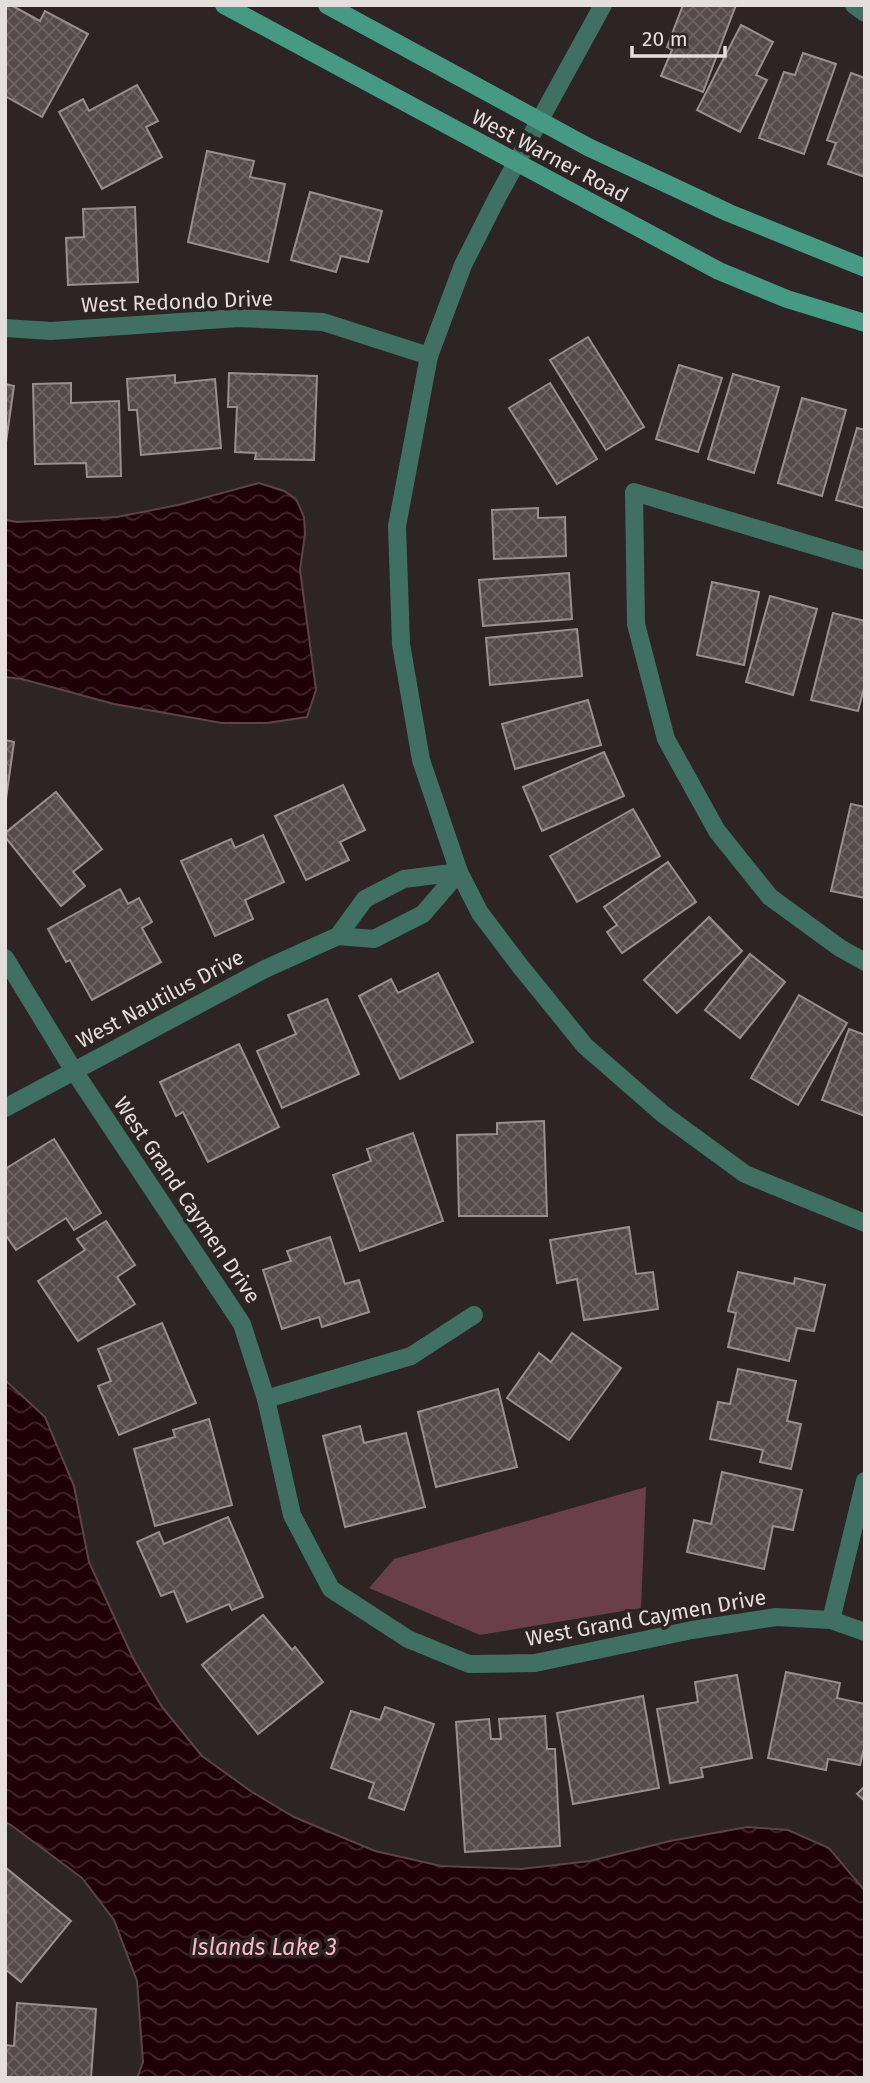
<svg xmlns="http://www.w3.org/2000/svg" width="870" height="2083" viewBox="0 0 870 2083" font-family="'Fira Sans',sans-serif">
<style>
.park{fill:#6a3e4a}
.water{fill:url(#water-waves);stroke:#5b4348;stroke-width:2}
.building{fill:url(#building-cross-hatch);stroke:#9a8e90;stroke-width:2}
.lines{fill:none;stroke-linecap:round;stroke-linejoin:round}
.minor{stroke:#3f7062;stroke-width:18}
.tertiary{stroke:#3f7062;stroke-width:18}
.secondary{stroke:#469a84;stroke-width:18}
.labels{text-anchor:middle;stroke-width:7;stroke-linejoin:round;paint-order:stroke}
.street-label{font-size:21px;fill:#e4dedf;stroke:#2d2426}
.water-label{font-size:23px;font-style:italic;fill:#fcb9c9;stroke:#2d2426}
</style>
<defs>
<pattern id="water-waves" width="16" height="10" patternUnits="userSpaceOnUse" patternTransform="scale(1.75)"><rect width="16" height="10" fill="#200008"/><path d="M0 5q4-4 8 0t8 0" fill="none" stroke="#40252c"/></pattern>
<pattern id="building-cross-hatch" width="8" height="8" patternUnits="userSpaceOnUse" patternTransform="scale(1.75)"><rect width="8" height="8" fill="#554b4d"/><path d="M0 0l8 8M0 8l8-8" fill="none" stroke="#6d6466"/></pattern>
</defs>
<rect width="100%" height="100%" fill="#2d2426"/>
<!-- park -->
<polygon class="park" points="646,1487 641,1608 480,1635 369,1588 394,1559"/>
<!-- water -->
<g class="water">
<polygon points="259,483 284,491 296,499 304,517 305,534 300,570 316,690 307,717 267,723 222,723 114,704 22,679 5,677 5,520 17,522 117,517 178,505"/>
<polygon points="5,1380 45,1417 74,1486 89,1562 133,1658 162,1707 202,1756 252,1792 294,1817 375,1851 441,1866 521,1869 590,1861 670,1841 747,1827 788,1830 829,1848 865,1891 865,2078 137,2078 143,2062 137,1981 114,1920 82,1878 11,1825 5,1822"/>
</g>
<!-- building -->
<g class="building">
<polygon points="5,5 11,5 40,21 45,11 88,34 42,117 5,96"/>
<polygon points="683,5 736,5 703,92 661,76 672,50 667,47"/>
<polygon points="741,25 773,42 756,75 767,80 740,132 697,110"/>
<polygon points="803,53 836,64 804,154 759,138 784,72 795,75"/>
<polygon points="851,73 865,78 865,177 828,164 836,143 827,140"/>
<polygon points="137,85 158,121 146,127 162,157 102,189 59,112 83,99 89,111"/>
<polygon points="207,151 254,161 250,177 285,184 268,262 188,242"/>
<polygon points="310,192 382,211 368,262 341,256 336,272 291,260"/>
<polygon points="135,207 138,282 68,285 66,238 84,237 83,209"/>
<polygon points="588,337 644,427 606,450 550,360"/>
<polygon points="679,365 722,378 698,452 656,439"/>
<polygon points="229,373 317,376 314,460 255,459 256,453 235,452 237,407 228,407"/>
<polygon points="733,374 779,387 754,473 708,459"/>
<polygon points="175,375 175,383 215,379 221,448 141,455 137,410 129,410 127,379"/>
<polygon points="71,383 71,403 119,401 121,476 87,477 86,463 35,464 33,384"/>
<polygon points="550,383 597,459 557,484 509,408"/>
<polygon points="5,384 14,386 5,449"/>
<polygon points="802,398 846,410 822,496 778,483"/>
<polygon points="857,428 865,430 865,508 836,500"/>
<polygon points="538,508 538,518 565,517 566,556 494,559 492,510"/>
<polygon points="569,573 572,619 483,626 479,580"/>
<polygon points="712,582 759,592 744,665 697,655"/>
<polygon points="770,596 817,609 793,695 746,682"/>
<polygon points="833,613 865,621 865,684 858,711 811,700"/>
<polygon points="577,629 582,676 490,685 486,638"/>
<polygon points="588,700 601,745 515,769 502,724"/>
<polygon points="5,740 14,742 5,806"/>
<polygon points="604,752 624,796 542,831 523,787"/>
<polygon points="343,785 365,830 340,842 349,860 306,880 275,816"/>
<polygon points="56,792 102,849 73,872 85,886 61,906 5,837 5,833"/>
<polygon points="851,804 865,807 865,898 831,891"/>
<polygon points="633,809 660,856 577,902 550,856"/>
<polygon points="263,835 284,882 245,900 253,919 215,936 181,861 231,839 235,848"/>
<polygon points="668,862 696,902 622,953 607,932 617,925 604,907"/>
<polygon points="120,889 128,904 139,898 152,922 142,928 161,962 92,1000 70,960 66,962 48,929"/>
<polygon points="709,917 742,951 677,1013 644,980"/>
<polygon points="750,954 785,982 740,1038 705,1010"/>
<polygon points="438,973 473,1042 400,1079 359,996 391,979 398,993"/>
<polygon points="799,995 847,1023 798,1105 751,1078"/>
<polygon points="327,999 359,1074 282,1108 257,1051 296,1034 288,1015"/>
<polygon points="849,1029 865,1035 865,1116 822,1100"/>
<polygon points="239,1044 279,1127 208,1162 183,1112 176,1116 160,1082"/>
<polygon points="544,1121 547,1216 459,1216 457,1135 497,1134 497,1123"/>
<polygon points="413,1133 443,1221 360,1251 333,1175 371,1161 367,1149"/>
<polygon points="54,1139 101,1213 74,1230 66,1218 16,1250 5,1234 5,1169"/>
<polygon points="106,1221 135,1265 117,1277 135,1304 78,1341 38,1281 85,1250 77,1239"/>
<polygon points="629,1227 636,1274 653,1272 658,1309 584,1320 577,1279 557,1283 550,1240"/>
<polygon points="330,1237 345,1284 359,1280 369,1312 322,1327 319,1317 282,1329 263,1270 291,1261 287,1251"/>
<polygon points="738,1272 794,1284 795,1278 825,1285 814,1331 797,1328 789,1361 728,1347 736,1313 728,1311"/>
<polygon points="162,1323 196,1403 119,1435 98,1386 111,1381 98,1349"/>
<polygon points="572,1333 621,1368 569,1440 507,1398 539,1353 551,1362"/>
<polygon points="738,1369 796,1381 787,1421 801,1424 791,1469 760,1462 763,1450 710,1439 718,1402 730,1404"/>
<polygon points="498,1389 517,1467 436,1487 418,1412"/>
<polygon points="209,1419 232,1505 155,1526 134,1449 175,1437 173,1430"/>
<polygon points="360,1426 364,1443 406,1433 425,1507 345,1527 323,1436"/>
<polygon points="722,1472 802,1490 793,1530 773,1526 764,1569 687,1552 694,1520 711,1524"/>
<polygon points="228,1517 263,1597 232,1610 229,1604 187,1622 174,1591 161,1596 137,1542 159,1532 164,1544"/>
<polygon points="263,1615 292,1650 295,1647 323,1682 258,1734 202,1665"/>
<polygon points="786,1672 840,1683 837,1698 865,1704 865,1744 860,1765 828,1759 826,1770 768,1758"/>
<polygon points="737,1675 752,1758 701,1768 703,1777 670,1783 657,1709 698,1702 695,1682"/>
<polygon points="643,1696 659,1788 573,1804 557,1713"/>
<polygon points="385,1707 434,1724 404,1810 369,1798 374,1783 331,1768 351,1711 380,1720"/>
<polygon points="545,1716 547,1749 555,1749 560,1846 465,1852 456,1722 489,1719 491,1739 501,1739 499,1719"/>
<polygon points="865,1786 865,1801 857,1794"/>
<polygon points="5,1867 71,1921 21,1982 5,1969"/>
<polygon points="17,2003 96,2009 91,2078 5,2078 5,2045 14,2046"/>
</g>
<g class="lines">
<!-- minor -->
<g class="minor">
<polyline points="854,5 865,13"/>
<polyline points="5,328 51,331 238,318 323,322 429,356"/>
<polyline points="865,561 634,492 636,624 666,739 717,831 770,897 840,948 865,962"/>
<polyline points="338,936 374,939 423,914 459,872"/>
<polyline points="5,958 74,1071 242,1324 266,1399 292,1515 331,1589 408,1639 469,1664 535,1663 692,1630 776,1617 831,1620 865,1632"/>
<polyline points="5,1108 265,969 338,936 365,899 404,879 459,872"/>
<polyline points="266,1399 411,1356 474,1315"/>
<polyline points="831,1620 865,1481"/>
</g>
<!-- tertiary -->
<polyline class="tertiary" points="603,5 498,196 463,265 429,356 397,526 401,644 421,760 459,872 480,913 520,966 585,1046 663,1114 745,1174 865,1223"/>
<!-- secondary -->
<g class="secondary">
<polyline points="224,5 719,271 787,299 865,323"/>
<polyline points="327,5 588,147 729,213 865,268"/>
</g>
</g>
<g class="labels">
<!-- street labels -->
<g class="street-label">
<text transform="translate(550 156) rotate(28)" y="7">West Warner Road</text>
<text transform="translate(177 302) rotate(-2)" y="7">West Redondo Drive</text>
<text transform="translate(160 999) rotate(-28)" y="7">West Nautilus Drive</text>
<text transform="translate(187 1200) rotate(56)" y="7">West Grand Caymen Drive</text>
<text transform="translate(646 1618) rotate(-10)" y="7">West Grand Caymen Drive</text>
</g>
<!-- water labels -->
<g class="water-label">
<text x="264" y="1955">Islands Lake 3</text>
</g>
</g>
<!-- border -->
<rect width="870" height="2083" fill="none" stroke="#e4dedf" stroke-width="14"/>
<!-- scale -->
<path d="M632 46v10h93v-10" fill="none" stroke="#e4dedf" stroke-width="3.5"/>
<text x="642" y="46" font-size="21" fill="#e4dedf" stroke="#2d2426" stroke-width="5" paint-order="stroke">20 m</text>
</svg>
